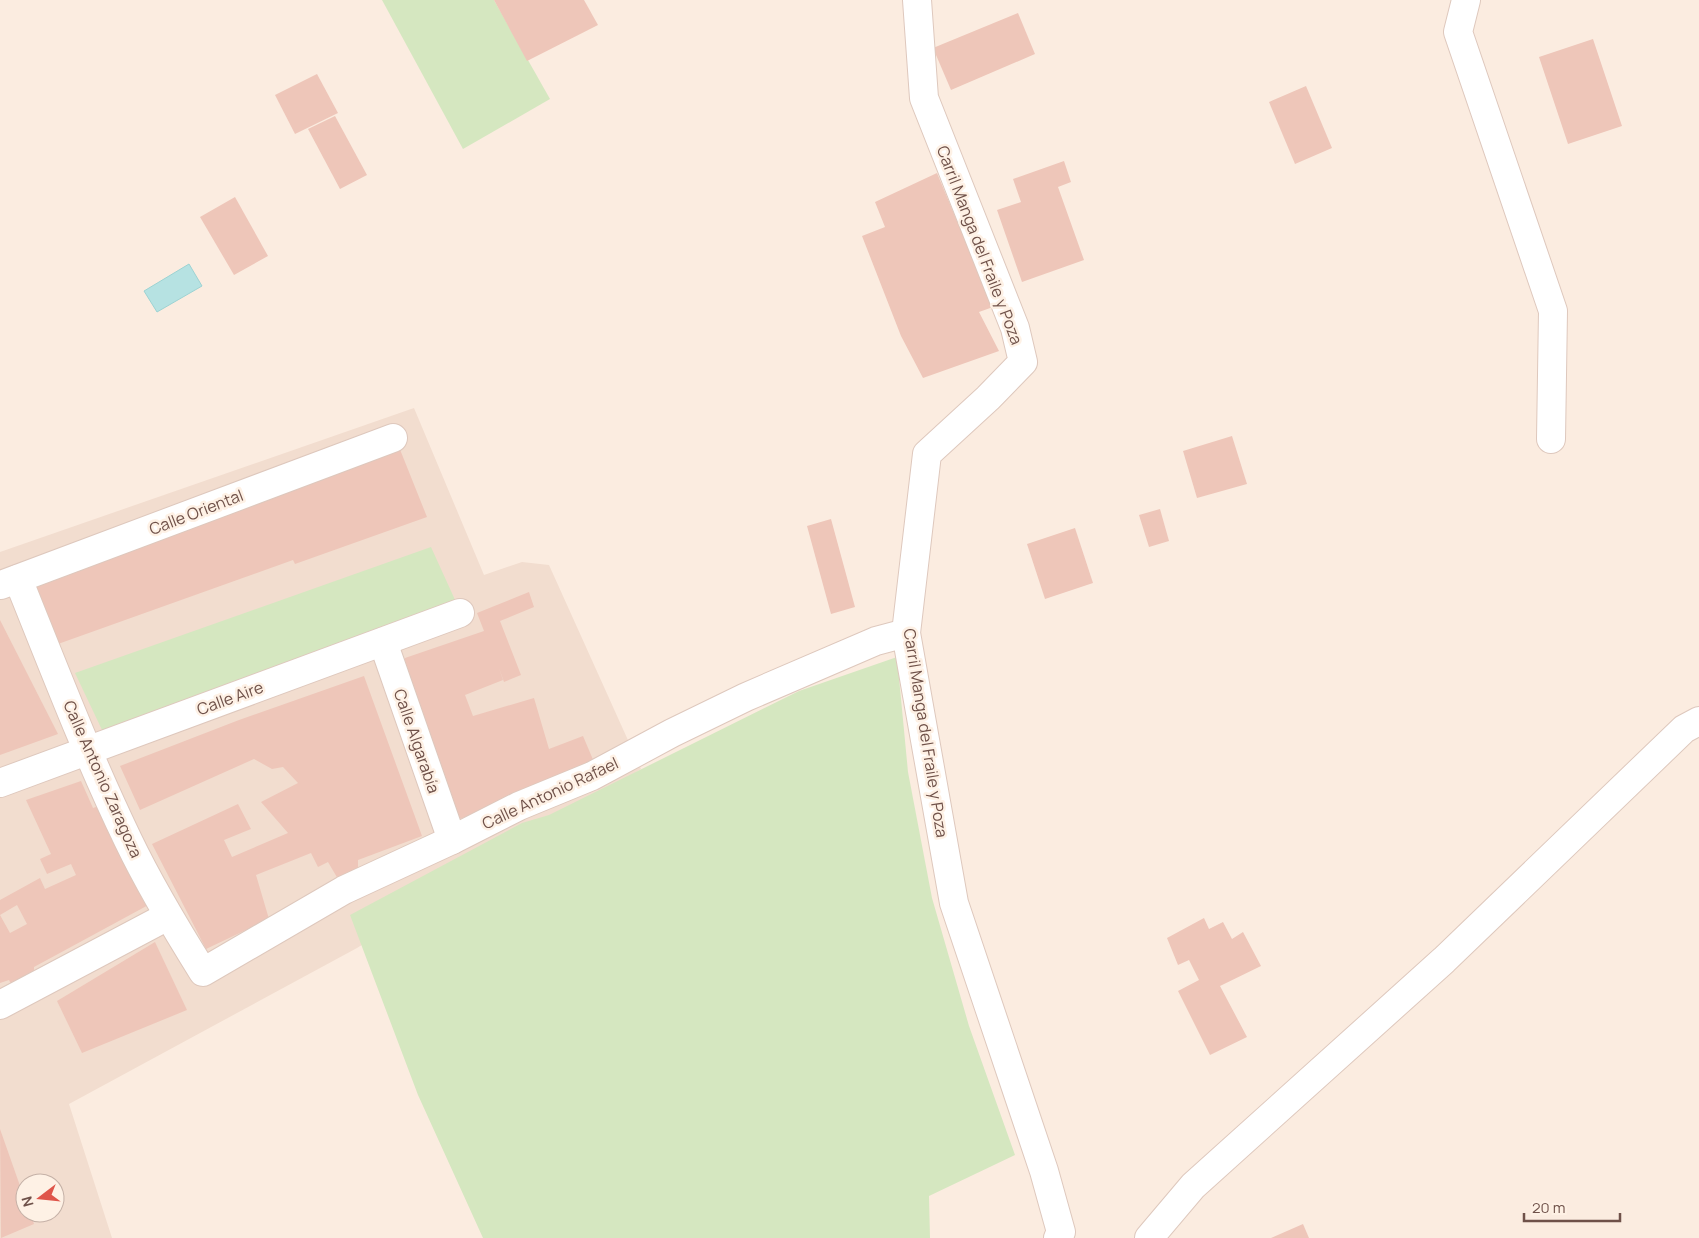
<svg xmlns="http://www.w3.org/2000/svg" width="1699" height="1238" viewBox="0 0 1699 1238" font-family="Manrope,sans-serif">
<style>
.residential{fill:#f2ddcf;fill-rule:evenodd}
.green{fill:#d5e7c0}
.water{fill:#b6e2e2;stroke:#9dd3d3}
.building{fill:#eec6b9;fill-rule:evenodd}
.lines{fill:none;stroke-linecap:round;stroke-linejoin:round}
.minor-casing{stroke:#dec8bd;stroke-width:30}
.minor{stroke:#fff;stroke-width:28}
.labels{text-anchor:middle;stroke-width:5;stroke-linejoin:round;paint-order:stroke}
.street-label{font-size:16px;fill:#6f5149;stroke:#fef1e5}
</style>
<rect width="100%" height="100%" fill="#fbece0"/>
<!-- residential -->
<path class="residential" d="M414 408 484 575 522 562 549 565 641 769 357 948 69 1104 112 1238H0V552ZM25 1183H55V1213H25Z"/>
<!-- green -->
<g class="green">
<polygon points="382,0 494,0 550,99 463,149"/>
<polygon points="431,547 456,602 103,732 75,673"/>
<polygon points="897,657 908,772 932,898 969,1026 1015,1155 929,1196 930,1238 483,1238 418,1095 350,915 522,823 549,815 799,691"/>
</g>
<!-- water -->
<polygon class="water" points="189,264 202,286 157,312 144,291"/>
<!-- building -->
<g class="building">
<polygon points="494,0 584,0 598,25 527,61"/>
<polygon points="1018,13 1035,54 951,90 933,48"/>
<polygon points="1593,39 1622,126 1568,144 1539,57"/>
<polygon points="317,74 338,113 295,134 275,95"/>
<polygon points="1306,86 1332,148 1295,164 1269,102"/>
<polygon points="335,116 367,175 340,189 308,129"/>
<polygon points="1064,161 1071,182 1058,187 1084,260 1022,282 997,210 1021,202 1013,179"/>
<polygon points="937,173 993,307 979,312 999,351 923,378 901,336 862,236 885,227 875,202"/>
<polygon points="235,197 268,256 234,275 200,217"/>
<polygon points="1232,436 1247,484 1197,498 1183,451"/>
<polygon points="399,447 427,517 295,564 293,560 58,644 27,578"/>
<polygon points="1160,509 1169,541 1149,547 1139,515"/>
<polygon points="831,519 855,607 831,614 807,526"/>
<polygon points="1075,528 1093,583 1045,599 1027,544"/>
<polygon points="529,592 534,607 500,621 521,675 504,682 499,668 503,680 465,695 473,716 534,698 549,749 583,736 594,762 506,802 454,821 399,674 405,658 484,631 477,613"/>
<polygon points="0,620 58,734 0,755"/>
<polygon points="364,676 422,836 358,860 358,869 338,879 328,862 318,867 311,853 256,875 269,919 206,949 152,844 238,804 251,829 224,840 232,857 288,833 261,802 298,783 283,767 272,769 254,759 140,810 120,766 239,720"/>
<path d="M81 781 93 808 99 806 152 903 34 967V972L11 984 9 980 0 983V900L40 878 45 889 76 875 71 864 47 874 40 859 51 854 26 800ZM17 905 27 924 10 933 0 915Z"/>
<polygon points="1204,918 1209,929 1223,922 1232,939 1243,932 1261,966 1220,986 1247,1037 1210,1055 1178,991 1199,980 1189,960 1178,965 1167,938"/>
<polygon points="155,942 187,1010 82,1053 57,1001"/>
<polygon points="0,1129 25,1200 25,1213 30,1213 34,1224 1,1238"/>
<polygon points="1303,1224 1309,1238 1271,1238"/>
</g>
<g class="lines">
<defs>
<g id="minor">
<polyline points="917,0 924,98 1015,328 1023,362 988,398 927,454 906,633 954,903 1044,1171 1061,1232 1058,1238"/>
<polyline points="1466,0 1458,32 1553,311 1551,439"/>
<path d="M18 579C53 666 87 755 128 840 150 886 176 929 203 972L344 890 452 840 519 806 592 776 672 733 746 697 876 641 906 633"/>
<polyline points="1,585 393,438"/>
<polyline points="383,642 452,840"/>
<polyline points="0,783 460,613"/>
<polyline points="0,1005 168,916"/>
<polyline points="1149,1238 1193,1186 1444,960 1684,729 1699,721"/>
</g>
</defs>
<!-- minor casing -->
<use href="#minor" class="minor-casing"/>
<!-- minor -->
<use href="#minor" class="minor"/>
</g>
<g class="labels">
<!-- street labels -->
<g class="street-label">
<text transform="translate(980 245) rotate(69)" y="6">Carril Manga del Fraile y Poza</text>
<text transform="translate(196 512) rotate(-21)" y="6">Calle Oriental</text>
<text transform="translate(230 698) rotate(-20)" y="6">Calle Aire</text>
<text transform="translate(926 733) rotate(81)" y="6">Carril Manga del Fraile y Poza</text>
<text transform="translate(417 741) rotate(71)" y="6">Calle Algarabía</text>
<text transform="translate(103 779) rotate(66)" y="6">Calle Antonio Zaragoza</text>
<text transform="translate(550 793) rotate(-25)" y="6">Calle Antonio Rafael</text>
</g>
</g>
<!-- north arrow -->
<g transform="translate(40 1198) rotate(254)"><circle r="24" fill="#fef1e5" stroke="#c5b1a7"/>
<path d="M0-4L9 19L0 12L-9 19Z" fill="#df554a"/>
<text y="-8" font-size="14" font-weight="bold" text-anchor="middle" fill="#6f5149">N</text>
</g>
<!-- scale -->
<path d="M1524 1213v8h96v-8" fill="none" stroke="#6f5149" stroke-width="2.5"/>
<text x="1532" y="1213" font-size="15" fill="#6f5149" stroke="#fef1e5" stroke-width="4" paint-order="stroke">20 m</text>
</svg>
